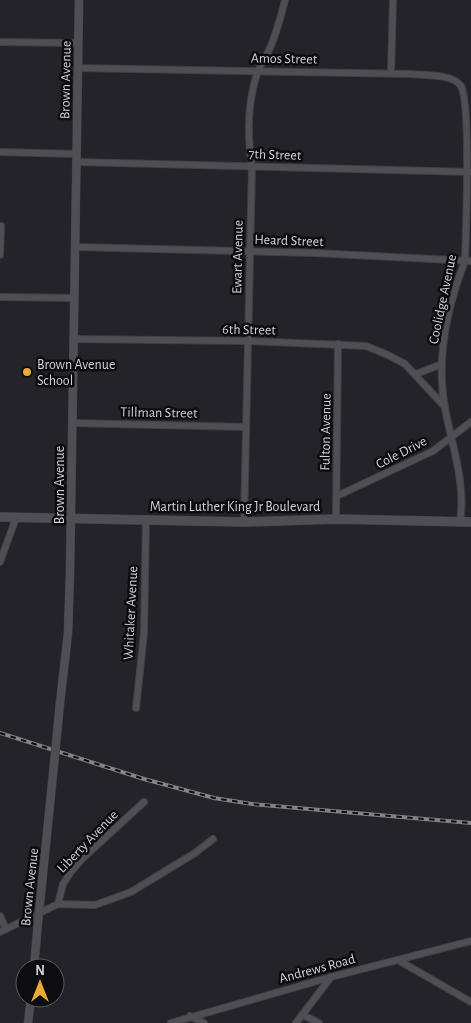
<svg xmlns="http://www.w3.org/2000/svg" width="471" height="1023" viewBox="0 0 471 1023" font-family="'Alegreya Sans',sans-serif">
<style>
.lines{fill:none;stroke-linecap:round;stroke-linejoin:round}
.minor-casing{stroke:#404044;stroke-width:8}
.tertiary-casing{stroke:#404044;stroke-width:9}
.secondary-casing{stroke:#404044;stroke-width:10}
.minor{stroke:#4f4e55;stroke-width:6}
.tertiary{stroke:#4f4e55;stroke-width:8}
.secondary{stroke:#4f4e55;stroke-width:9}
.rail-casing{stroke:#828287;stroke-width:4}
.rail{stroke:#0d0c0f;stroke-width:2;stroke-dasharray:5.5;stroke-linecap:butt}
.tertiary-bridge-casing{stroke:#404044;stroke-width:9;stroke-linecap:butt}
.tertiary-bridge{stroke:#4f4e55;stroke-width:8}
.poi-dot{fill:#e8ab37;stroke:#0d0c0f;stroke-width:2}
.labels{text-anchor:middle;stroke-width:5;stroke-linejoin:round;paint-order:stroke}
.street-label{font-size:14px;fill:#d3d3d7;stroke:#0d0c0f}
.poi-label{font-size:14px;fill:#d3d3d7;stroke:#0d0c0f;text-anchor:start}
</style>
<rect width="100%" height="100%" fill="#232329"/>
<g class="lines">
<defs>
<g id="minor">
<polyline points="0,42 78,43"/>
<path d="M78 68 411 74C424 75 453 74 461 86 471 104 466 231 465 261 447 307 436 359 445 408 452 447 466 482 460 522"/>
<polyline points="391,73 393,0"/>
<polyline points="0,152 77,154"/>
<polyline points="77,162 471,172"/>
<polyline points="76,247 315,253 471,261"/>
<polyline points="0,255 1,226"/>
<polyline points="0,297 74,298"/>
<polyline points="73,339 248,341 366,346 388,355 405,364 445,407"/>
<polyline points="416,374 442,364"/>
<polyline points="72,423 246,427"/>
<polyline points="337,496 433,451 471,422"/>
<polyline points="336,519 338,344"/>
<path d="M244 522 252 166C247 134 247 102 258 71 261 63 267 56 270 48 277 32 281 16 285 0"/>
<polyline points="0,562 16,518"/>
<polyline points="136,708 144,633 146,520"/>
<polyline points="58,904 63,884 70,873 82,859 144,802"/>
<polyline points="0,916 6,929"/>
<polyline points="0,932 58,904 95,905 131,892 195,853 213,839"/>
<polyline points="398,960 471,1002"/>
<polyline points="303,1015 319,1023"/>
<polyline points="190,1016 204,1023"/>
<polyline points="171,1023 331,977 471,941"/>
<polyline points="296,1023 331,977"/>
</g>
<g id="tertiary">
<polyline points="60,703 68,633 70,573 79,0"/>
<polyline points="40,903 54,764"/>
<polyline points="34,968 38,922"/>
<polyline points="28,1023 31,998"/>
</g>
<polyline id="secondary" points="0,517 244,522 336,519 471,522"/>
</defs>
<!-- minor casing -->
<use href="#minor" class="minor-casing"/>
<!-- tertiary casing -->
<use href="#tertiary" class="tertiary-casing"/>
<!-- secondary casing -->
<use href="#secondary" class="secondary-casing"/>
<!-- minor -->
<use href="#minor" class="minor"/>
<!-- tertiary -->
<use href="#tertiary" class="tertiary"/>
<!-- secondary -->
<use href="#secondary" class="secondary"/>
<defs>
<polyline id="rail" points="0,733 144,779 214,798 252,804 471,823"/>
</defs>
<!-- rail casing -->
<use href="#rail" class="rail-casing"/>
<!-- rail -->
<use href="#rail" class="rail"/>
<defs>
<g id="tertiary-bridge">
<polyline points="54,764 60,703"/>
<polyline points="38,922 40,903"/>
</g>
</defs>
<!-- tertiary-bridge casing -->
<use href="#tertiary-bridge" class="tertiary-bridge-casing"/>
<!-- tertiary-bridge -->
<use href="#tertiary-bridge" class="tertiary-bridge"/>
</g>
<!-- markers -->
<circle class="poi-dot" cx="27" cy="372" r="5"/>
<g class="labels">
<!-- street labels -->
<g class="street-label">
<text transform="translate(284 58) rotate(1)" y="5">Amos Street</text>
<text transform="translate(65 80) rotate(-89)" y="5">Brown Avenue</text>
<text transform="translate(275 154) rotate(2)" y="5">7th Street</text>
<text transform="translate(289 240) rotate(2)" y="5">Heard Street</text>
<text transform="translate(237 257) rotate(-89)" y="5">Ewart Avenue</text>
<text transform="translate(442 299) rotate(-78)" y="5">Coolidge Avenue</text>
<text transform="translate(249 329) rotate(1)" y="5">6th Street</text>
<text transform="translate(159 412) rotate(1)" y="5">Tillman Street</text>
<text transform="translate(325 432) rotate(-89)" y="5">Fulton Avenue</text>
<text transform="translate(401 452) rotate(-27)" y="5">Cole Drive</text>
<text transform="translate(59 485) rotate(-90)" y="5">Brown Avenue</text>
<text x="235" y="511">Martin Luther King Jr Boulevard</text>
<text transform="translate(130 613) rotate(-87)" y="5">Whitaker Avenue</text>
<text transform="translate(87 841) rotate(-46)" y="5">Liberty Avenue</text>
<text transform="translate(29 887) rotate(-84)" y="5">Brown Avenue</text>
<text transform="translate(317 968) rotate(-15)" y="5">Andrews Road</text>
</g>
<!-- poi labels -->
<g class="poi-label">
<text x="37" y="369">Brown Avenue<tspan x="37" dy="16">School</tspan></text>
</g>
</g>
<!-- north arrow -->
<g transform="translate(40 983)"><circle r="24" fill="#0d0c0f" stroke="#5c5c5f"/>
<path d="M0-4L9 19L0 12L-9 19Z" fill="#e8ab37"/>
<text y="-8" font-size="14" font-weight="bold" text-anchor="middle" fill="#d3d3d7">N</text>
</g>
</svg>
